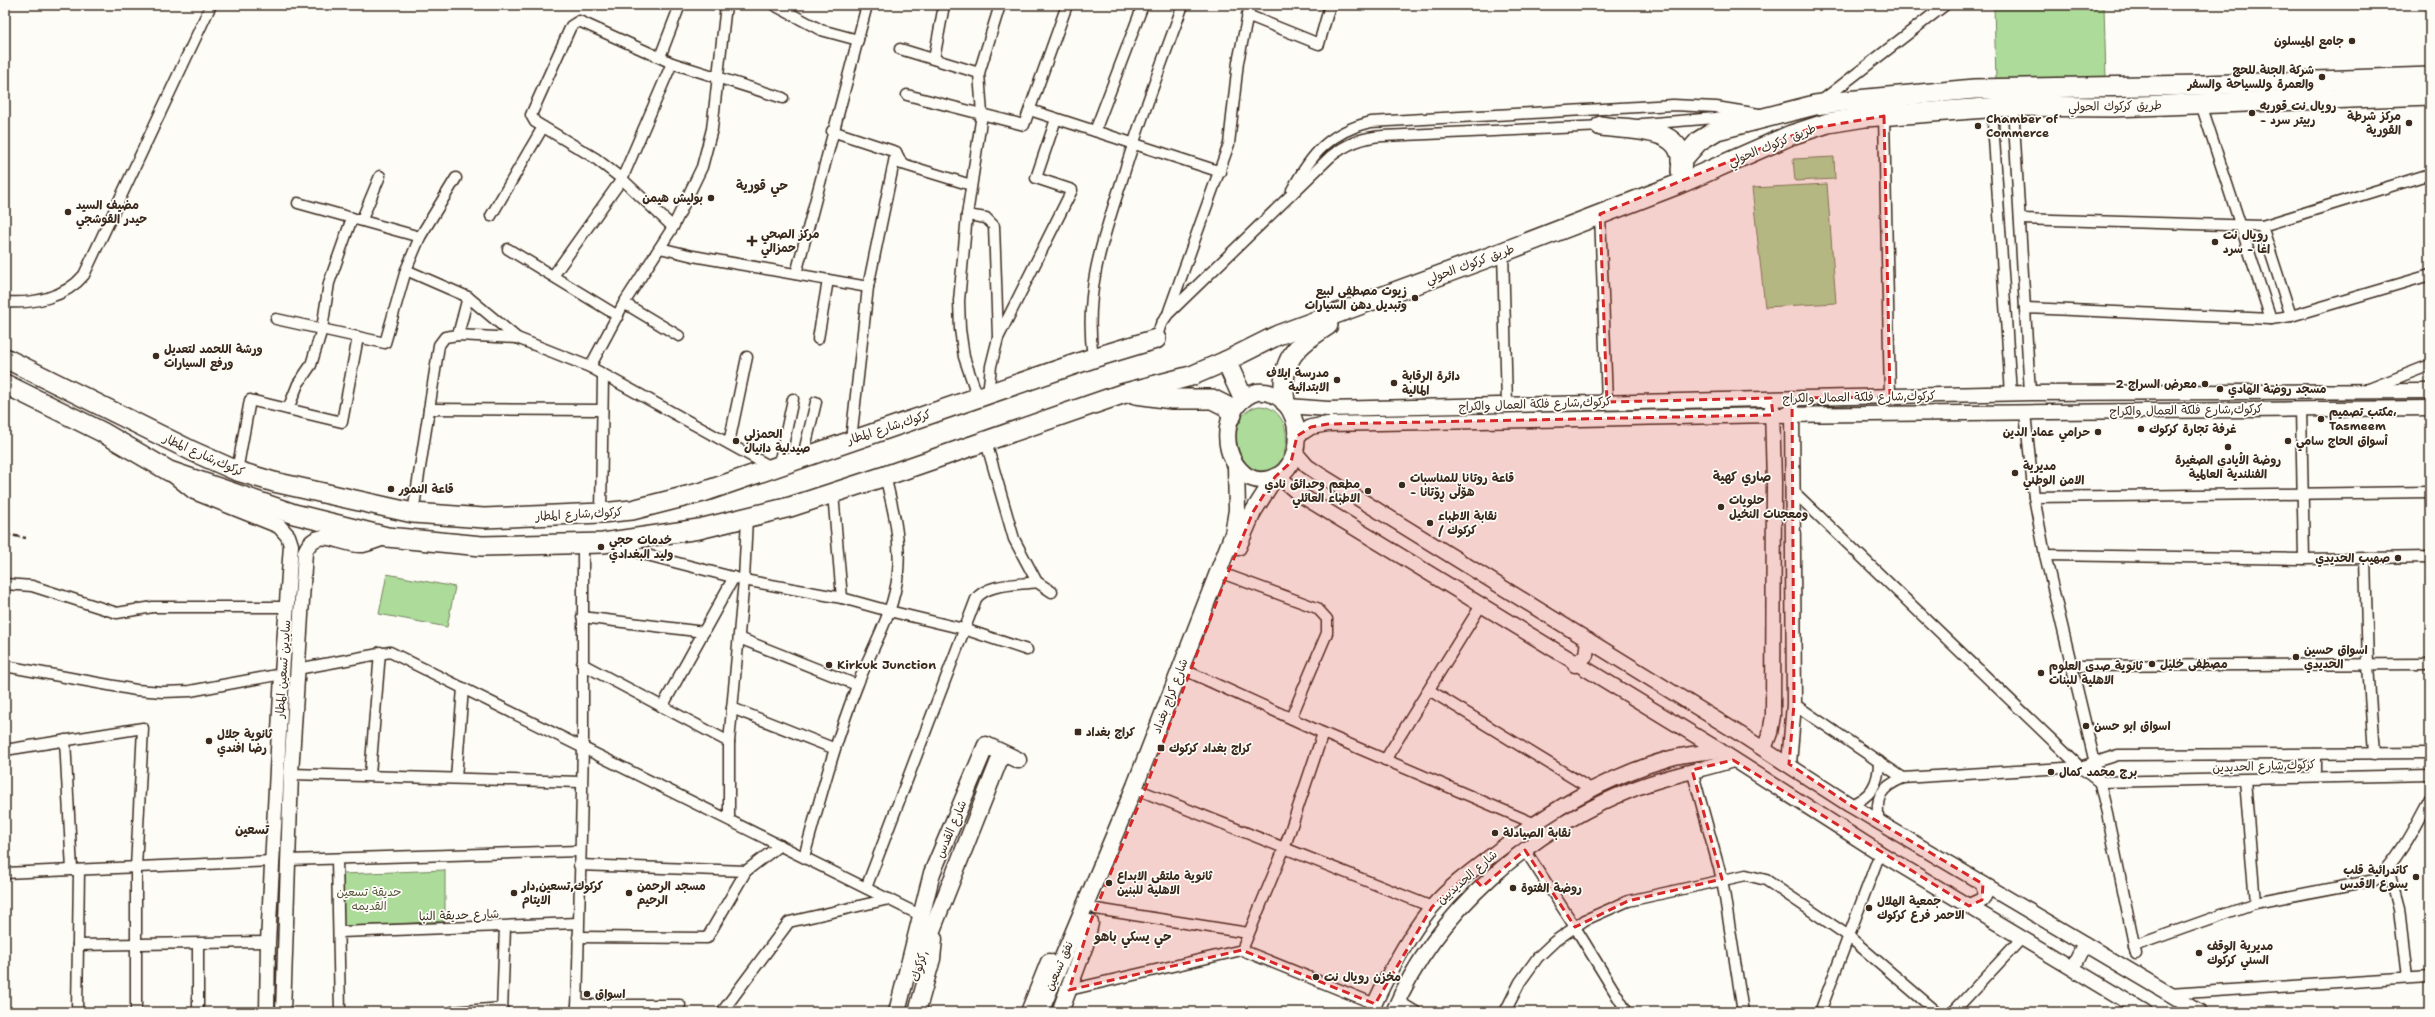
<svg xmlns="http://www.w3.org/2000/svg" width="2435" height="1017" viewBox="0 0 2435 1017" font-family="'Shantell Sans','Playpen Sans Arabic',sans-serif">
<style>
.green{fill:#addb9a;stroke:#74825c}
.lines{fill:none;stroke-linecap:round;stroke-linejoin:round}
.street-casing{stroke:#3b2a1e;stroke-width:13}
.secondary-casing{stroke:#3b2a1e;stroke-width:17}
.primary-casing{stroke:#3b2a1e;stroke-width:19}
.highway-casing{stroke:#3b2a1e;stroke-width:22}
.street{stroke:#fdfcf7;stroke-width:10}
.secondary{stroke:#fdfcf7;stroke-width:14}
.primary{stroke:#fdfcf7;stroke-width:16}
.highway{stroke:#fdfcf7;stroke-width:19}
.rail{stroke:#3b2a1e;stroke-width:2.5;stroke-dasharray:6 3;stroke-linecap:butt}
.marked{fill:#d62828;fill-opacity:0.2;stroke:#d62828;stroke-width:3;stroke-dasharray:8 5;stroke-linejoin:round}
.poi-dot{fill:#3b2a1e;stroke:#fdfcf7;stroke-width:1.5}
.labels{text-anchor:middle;stroke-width:3.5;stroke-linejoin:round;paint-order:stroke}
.poi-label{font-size:12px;font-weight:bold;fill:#3b2a1e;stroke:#fdfcf7;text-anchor:start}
.street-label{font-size:12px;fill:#3b2a1e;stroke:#fdfcf7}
.park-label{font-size:12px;fill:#58563d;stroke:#fdfcf7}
.neighbourhood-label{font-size:13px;font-weight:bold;fill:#3b2a1e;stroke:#fdfcf7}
</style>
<rect width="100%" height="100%" fill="#fdfcf7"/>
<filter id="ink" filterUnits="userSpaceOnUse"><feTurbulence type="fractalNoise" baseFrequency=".025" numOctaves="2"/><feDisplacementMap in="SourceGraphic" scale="8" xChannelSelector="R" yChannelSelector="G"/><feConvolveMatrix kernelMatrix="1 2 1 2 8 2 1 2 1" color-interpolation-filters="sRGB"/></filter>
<g filter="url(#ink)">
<!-- green -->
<g class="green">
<polygon points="1994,5 2104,5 2106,79 1996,81"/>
<polygon points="1834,157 1835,179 1795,181 1793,159"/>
<polygon points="1827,184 1836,303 1765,307 1752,188"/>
<path d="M1259 406C1281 406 1290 430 1285 449 1284 457 1279 465 1272 468 1238 485 1219 414 1259 406Z"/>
<polygon points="387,574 455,587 447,627 379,614"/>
<polygon points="445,870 445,921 343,927 343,874"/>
</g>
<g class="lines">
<defs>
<g id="street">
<polyline points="774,5 821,30 858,40"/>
<polyline points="1247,15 1319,44 1330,5"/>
<polyline points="900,49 979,73"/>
<polyline points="660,57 680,5"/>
<polyline points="934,59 944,5"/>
<polyline points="907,95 1024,125 1067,5"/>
<polyline points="1820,102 1945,5"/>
<polyline points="2201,104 2271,319"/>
<polyline points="2013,106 2030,393"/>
<polyline points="1992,108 2011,394"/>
<polyline points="1030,110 1221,172"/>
<polyline points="1884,116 1890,397"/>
<polyline points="1642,124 1740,116"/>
<polyline points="832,131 896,152 902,164"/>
<polyline points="1095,131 1143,5"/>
<polyline points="896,162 971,185"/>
<path d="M1292 190C1312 153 1330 132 1371 122L1673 105 1716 107 1759 114"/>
<polyline points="298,203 420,237"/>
<polyline points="1600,214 1607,402"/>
<polyline points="967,215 986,218 994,226 998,336"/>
<polyline points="491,216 543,127"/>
<polyline points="362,219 380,176"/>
<polyline points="2020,219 2262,226 2430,174"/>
<polyline points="2262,226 2291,316"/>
<polyline points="673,227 622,179 595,158 535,122 531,115 571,26 579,21 672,63 783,98"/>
<polyline points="660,248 693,256 868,287"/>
<polyline points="508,249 618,316"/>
<polyline points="1503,252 1507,405"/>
<polyline points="406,270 468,297 517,338 590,367 771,467"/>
<polyline points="796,274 867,5"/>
<polyline points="553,276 622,179 672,63"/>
<path d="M5 302C33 304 65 298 84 275L211 5"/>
<polyline points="624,303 679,336"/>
<polyline points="2025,308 2271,319 2291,316 2430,275"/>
<polyline points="1169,311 1229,144 1238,62 1250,5"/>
<polyline points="276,319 385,343 406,270 420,237 456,178"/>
<polyline points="458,335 468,297"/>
<polyline points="818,339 828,280"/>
<path d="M1156 339 1161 324 1168 314 1330 157C1346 144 1362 137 1383 136L1604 126"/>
<path d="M1093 358C1084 293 1101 244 1121 183 1139 123 1161 64 1183 5"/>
<polyline points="590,367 624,303 673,227 702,167 712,129 726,5"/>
<polyline points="2369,389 2430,365"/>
<polyline points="988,394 991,366 998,338 1072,190 1036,178 1056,119"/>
<polyline points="978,398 964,357 960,329 959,301 967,215 982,114 979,73 1000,5"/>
<polyline points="2301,408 2304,559"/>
<polyline points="288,409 298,384 311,365 322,329 329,283 352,218"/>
<polyline points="429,409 602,410"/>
<polyline points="2025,413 2034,497 2045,555 2107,813 2136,954"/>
<polyline points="851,440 868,287 896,152"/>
<polyline points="986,442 1014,539 1037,582"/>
<polyline points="729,443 747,357"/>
<polyline points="803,456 816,402"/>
<polyline points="779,464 793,399"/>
<polyline points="237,471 250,400 342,422 358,337"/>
<polyline points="1792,490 2080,767 2099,782 2430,775"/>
<polyline points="833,493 842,598"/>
<polyline points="2034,497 2430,492"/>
<polyline points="413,513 439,345 445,337 458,335 517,338"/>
<polyline points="601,513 603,375"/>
<polyline points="612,546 744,580 842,598 889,611 964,629 1027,650"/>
<polyline points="2045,555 2304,559 2430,557"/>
<polyline points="2365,559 2368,665 2374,754"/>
<polyline points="1227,575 1317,608 1327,619 1327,633 1291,718"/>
<polyline points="5,584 32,586 117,613 153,607 287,607"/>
<polyline points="582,617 704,632"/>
<polyline points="739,638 857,685"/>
<polyline points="582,664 729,742"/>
<polyline points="5,666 136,690 163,692 190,691 282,674"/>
<polyline points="2070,666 2430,664"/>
<polyline points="297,669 390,652 922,916"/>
<polyline points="1189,672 1323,733 1533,823"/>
<polyline points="1429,690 1591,789"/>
<polyline points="1794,704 1903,778 2080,767 2118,755 2430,753"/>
<polyline points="662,707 734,577"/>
<polyline points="732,708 833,748"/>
<polyline points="65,740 72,870"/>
<polyline points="5,750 143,728 136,868 136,1012"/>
<polyline points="1385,760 1480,607"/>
<polyline points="1692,770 1722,879 1743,1012"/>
<polyline points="291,774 580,782"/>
<polyline points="370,775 380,652"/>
<polyline points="2315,777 2315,754"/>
<polyline points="456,778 463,688"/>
<polyline points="2245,780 2255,903"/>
<polyline points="1144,792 1432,907"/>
<path d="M1850 805C1871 797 1879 784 1879 761"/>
<polyline points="729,819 729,742 744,580 747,518"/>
<path d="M1879 823C1875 798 1879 788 1903 778"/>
<polyline points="1525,850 1575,927 1627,1012"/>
<path d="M804 857C820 799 835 742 857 686 871 649 895 612 898 572 901 539 893 508 885 476"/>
<polyline points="337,859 340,1012"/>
<polyline points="288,860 579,851"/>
<polyline points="579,865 746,871"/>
<polyline points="2388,868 2399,909 2407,978"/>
<polyline points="5,873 273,861"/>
<path d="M866 888 976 599C987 583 1019 585 1037 582L1052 592"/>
<polyline points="1096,909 1248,933"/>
<polyline points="340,932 578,923"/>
<polyline points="578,937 707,938 746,871 780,845"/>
<polyline points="78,945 268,942"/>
<path d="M2134 946 2255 903 2375 880C2398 862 2416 824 2430 798"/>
<polyline points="1242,950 1375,1004"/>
<polyline points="1069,990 1242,950 1284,849 1323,733"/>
<polyline points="2169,994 2430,977"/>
<polyline points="1398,1001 1416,1012"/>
<polyline points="577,1005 680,1005"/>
<polyline points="77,1012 79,870"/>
<polyline points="198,1012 198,944"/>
<polyline points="452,1012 502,1008"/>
<polyline points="502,1012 505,927"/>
<polyline points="577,1012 583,746 583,544"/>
<polyline points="722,1012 789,922 889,899"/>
<polyline points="1505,1012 1520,982 1538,957 1555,941 1585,920 1628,901 1746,875 1766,880 1847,935 1937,1012"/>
<polyline points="1820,1012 1880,853"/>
<polyline points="1953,1012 2022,938"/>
</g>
<g id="secondary">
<polyline points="1288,406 1328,409 2030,393 2430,391"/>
<polyline points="1297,436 1311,427 1328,424 1773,415 2430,408"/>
<polyline points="1295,452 1307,466 1322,476 1740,734 1850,805 2200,1012"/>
<polyline points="174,476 194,492 279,526 288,536 291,545 282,674 268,942 267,1012"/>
<polyline points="1278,476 1299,494 1719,750 1880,853 2145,1012"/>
<polyline points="1575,665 1586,655 1588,640"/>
<polyline points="1764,749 1770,733 1773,716 1774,483 1772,407"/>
<polyline points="1789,764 1794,704 1792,407"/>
<polyline points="1969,906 1982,900 1985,894 1983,884"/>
<polyline points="2073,968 2085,944"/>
<path d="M283 1012 291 774 305 552C317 523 342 547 363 545 371 543 379 540 387 537"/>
<path d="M1371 1012C1383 983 1411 931 1432 907 1448 888 1471 871 1491 856 1546 813 1603 777 1671 758 1686 754 1703 753 1719 750"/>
<path d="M1393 1012C1436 911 1531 830 1631 790 1664 776 1699 771 1733 760"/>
</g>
<g id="primary">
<path d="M1257 392C1306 388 1311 477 1264 480 1255 481 1246 477 1240 470 1218 447 1225 401 1257 392Z"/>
<polyline points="1238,547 1253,512 1275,477"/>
<polyline points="923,953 1002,753"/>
<polyline points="897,1012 932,873 986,745 1018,760"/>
<polyline points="917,1012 932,959 934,939"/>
<polyline points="1029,1012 1049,962"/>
<polyline points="1040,1012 1135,786 1233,534 1237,510 1236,466"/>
<polyline points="1060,1012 1085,945 1090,923"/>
</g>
<g id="highway">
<path d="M1601 126C1630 131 1688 124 1681 171"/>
<polyline points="1681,161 1699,141 1717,130 1815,105 1846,101 1974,89 2204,85 2430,77"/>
<polyline points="5,358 192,451 237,471 274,482 413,513 484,518 601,513 632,510 703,492 1093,358 1156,339"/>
<polyline points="1226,361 1243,398"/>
<polyline points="5,384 102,432 169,471 294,514 387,537 482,546 603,543 699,529 790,507 885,476 1122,394 1191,376 1226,361 1278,335 1503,252 1679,184 1791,135 1828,123 1865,117 2013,106 2113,107 2430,95"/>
<polyline points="1136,394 1172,399 1212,399 1226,406 1232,415"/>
<path d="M1285 402C1279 359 1296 346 1328 325"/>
</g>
</defs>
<!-- street casing -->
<use href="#street" class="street-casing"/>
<!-- secondary casing -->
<use href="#secondary" class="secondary-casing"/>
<!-- primary casing -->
<use href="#primary" class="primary-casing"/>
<!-- highway casing -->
<use href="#highway" class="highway-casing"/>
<!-- street -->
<use href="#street" class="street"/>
<!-- secondary -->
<use href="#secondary" class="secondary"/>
<!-- primary -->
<use href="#primary" class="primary"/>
<!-- highway -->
<use href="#highway" class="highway"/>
<!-- rail -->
<polyline class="rail" points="5,534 26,538"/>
</g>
</g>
<!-- marked area -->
<path class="marked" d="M1884 116 1890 397 1792 398 1794 704 1789 764 1850 805 1983 884 1982 900 1969 906 1733 760 1692 770 1722 879 1628 901 1575 927 1525 850 1482 887 1469 873 1432 907 1375 1004 1242 950 1069 990 1090 923 1144 792 1227 575 1253 512 1275 477 1291 462 1297 436 1311 427 1328 424 1773 415 1771 398 1607 402 1600 214 1809 129Z"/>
<!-- markers -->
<g class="poi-dot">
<circle cx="2352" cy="41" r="4"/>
<circle cx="2322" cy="77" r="4"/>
<circle cx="2252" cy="113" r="4"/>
<circle cx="2409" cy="123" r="4"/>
<circle cx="1978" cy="126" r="4"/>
<circle cx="711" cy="198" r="4"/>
<circle cx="68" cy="212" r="4"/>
<path d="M750 235h4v4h4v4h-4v4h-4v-4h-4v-4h4z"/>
<circle cx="2215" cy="242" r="4"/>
<circle cx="1415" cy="298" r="4"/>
<circle cx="156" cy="356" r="4"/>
<circle cx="1337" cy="380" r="4"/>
<circle cx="1394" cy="383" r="4"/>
<circle cx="2205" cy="384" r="4"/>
<circle cx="2220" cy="389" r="4"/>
<circle cx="2321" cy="419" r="4"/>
<circle cx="2141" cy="429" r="4"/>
<circle cx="2098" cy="432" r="4"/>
<circle cx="736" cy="441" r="4"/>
<circle cx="2288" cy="441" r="4"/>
<circle cx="2228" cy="447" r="4"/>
<circle cx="2015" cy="473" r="4"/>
<circle cx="1402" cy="485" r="4"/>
<circle cx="391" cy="489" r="4"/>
<circle cx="1368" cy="491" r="4"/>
<circle cx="1721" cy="507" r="4"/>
<circle cx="1430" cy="523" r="4"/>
<circle cx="601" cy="547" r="4"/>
<circle cx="2398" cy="558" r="4"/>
<circle cx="2296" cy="657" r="4"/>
<circle cx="2152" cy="664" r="4"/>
<circle cx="829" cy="665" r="4"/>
<circle cx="2041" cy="673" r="4"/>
<circle cx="2086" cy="726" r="4"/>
<rect x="1074" y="728" width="8" height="8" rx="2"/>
<circle cx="209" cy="741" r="4"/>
<rect x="1157" y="744" width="8" height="8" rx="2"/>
<circle cx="2051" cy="772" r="4"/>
<circle cx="1495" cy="833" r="4"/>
<circle cx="2416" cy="877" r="4"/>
<circle cx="1109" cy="883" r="4"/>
<circle cx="1513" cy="888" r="4"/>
<circle cx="514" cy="893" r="4"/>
<circle cx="629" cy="893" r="4"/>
<circle cx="1869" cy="908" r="4"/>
<circle cx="2199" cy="953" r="4"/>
<circle cx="1316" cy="977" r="4"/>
<circle cx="587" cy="994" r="4"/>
</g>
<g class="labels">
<!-- poi labels -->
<g class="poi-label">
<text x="2344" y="45" text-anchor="end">جامع الميسلون</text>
<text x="2314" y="74" text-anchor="end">شركة الجنة للحج<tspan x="2314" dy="14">والعمرة وللسياحة والسفر</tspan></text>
<text x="2260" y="110">رويال نت قوريه<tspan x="2260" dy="14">- ربيتر سرد</tspan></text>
<text x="2401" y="120" text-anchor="end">مركز شرطة<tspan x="2401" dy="14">القورية</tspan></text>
<text x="1986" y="123">Chamber of<tspan x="1986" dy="14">Commerce</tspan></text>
<text x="703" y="202" text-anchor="end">بوليش هيمن</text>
<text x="76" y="209">مضيف السيد<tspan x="76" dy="14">حيدر القوشجي</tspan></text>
<text x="761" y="238">مركز الصحي<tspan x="761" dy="14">حمزالي</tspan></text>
<text x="2223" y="239">رويال نت<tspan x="2223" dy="14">اغا - سرد</tspan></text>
<text x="1407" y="295" text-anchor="end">زيوت مصطفى لبيع<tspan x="1407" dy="14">وتبديل دهن السيارات</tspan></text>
<text x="164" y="353">ورشة اللحمد لتعديل<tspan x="164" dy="14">ورفع السيارات</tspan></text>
<text x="1329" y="377" text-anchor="end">مدرسة ايلاف<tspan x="1329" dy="14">الابتدائية</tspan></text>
<text x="1402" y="380">دائرة الرقابة<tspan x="1402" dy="14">المالية</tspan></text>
<text x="2197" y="388" text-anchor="end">معرض السراج 2</text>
<text x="2228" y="393">مسجد روضة الهادي</text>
<text x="2329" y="416">مكتب تصميم،<tspan x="2329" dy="14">Tasmeem</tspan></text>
<text x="2149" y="433">غرفة تجارة كركوك</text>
<text x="2090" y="436" text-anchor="end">حرامي عماد الدين</text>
<text x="744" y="438">الحمزلي<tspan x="744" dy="14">صيدلية دانيال</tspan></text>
<text x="2296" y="445">أسواق الحاج سامي</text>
<text x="2228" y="464" text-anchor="middle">روضة الأيادي الصغيرة<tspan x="2228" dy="14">الفنلندية العالمية</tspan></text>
<text x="2023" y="470">مديرية<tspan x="2023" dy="14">الامن الوطني</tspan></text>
<text x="1410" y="482">قاعة روتانا للمناسبات<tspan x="1410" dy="14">- هۆڵی ڕۆتانا</tspan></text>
<text x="1360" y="488" text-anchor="end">مطعم وحدائق نادي<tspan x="1360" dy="14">الاطباء العائلي</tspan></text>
<text x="399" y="493">قاعة النمور</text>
<text x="1729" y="504">حلويات<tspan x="1729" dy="14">ومعجنات النخيل</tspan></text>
<text x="1438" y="520">نقابة الاطباء<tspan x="1438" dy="14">/ كركوك</tspan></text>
<text x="609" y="544">خدمات حجي<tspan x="609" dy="14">وليد البغدادي</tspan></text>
<text x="2390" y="562" text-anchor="end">صهيب الحديدي</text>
<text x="2304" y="654">اسواق حسين<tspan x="2304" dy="14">الحديدي</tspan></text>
<text x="2160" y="668">مصطفى خليل</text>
<text x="837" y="669">Kirkuk Junction</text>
<text x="2049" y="670">ثانوية صدى العلوم<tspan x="2049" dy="14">الاهلية للبنات</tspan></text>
<text x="2094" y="730">اسواق ابو حسن</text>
<text x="1086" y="736">كراج بغداد</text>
<text x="217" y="738">ثانوية جلال<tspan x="217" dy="14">رضا افندي</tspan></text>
<text x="1169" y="752">كراج بغداد كركوك</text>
<text x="2059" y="776">برج محمد كمال</text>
<text x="1503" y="837">نقابة الصيادلة</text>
<text x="2408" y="874" text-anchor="end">كاتدرائية قلب<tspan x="2408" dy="14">يسوع الاقدس</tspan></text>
<text x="1117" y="880">ثانوية ملتقى الابداع<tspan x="1117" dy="14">الاهلية للبنين</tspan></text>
<text x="522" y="890">كركوك,تسعين,دار<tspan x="522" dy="14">الايتام</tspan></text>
<text x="637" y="890">مسجد الرحمن<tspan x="637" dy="14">الرحيم</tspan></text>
<text x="1521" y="892">روضة الفتوة</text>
<text x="1877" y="905">جمعية الهلال<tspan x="1877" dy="14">الاحمر فرع كركوك</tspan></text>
<text x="2207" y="950">مديرية الوقف<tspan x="2207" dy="14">السني كركوك</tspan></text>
<text x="1324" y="981">مخزن رويال نت</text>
<text x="595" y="998">اسواق</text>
</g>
<!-- street labels -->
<g class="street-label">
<text transform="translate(2115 106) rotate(-1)" y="4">طريق كركوك الحولي</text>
<text transform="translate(1772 145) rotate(-22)" y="4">طريق كركوك الحولي</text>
<text transform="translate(1470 264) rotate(-20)" y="4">طريق كركوك الحولي</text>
<text transform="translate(1859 397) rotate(-1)" y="4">كركوك,شارع فلكة العمال والكراج</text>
<text transform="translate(1535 404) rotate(-2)" y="4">كركوك,شارع فلكة العمال والكراج</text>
<text transform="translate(2186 410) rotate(-1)" y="4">كركوك,شارع فلكة العمال والكراج</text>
<text transform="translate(889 427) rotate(-18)" y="4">كركوك,شارع المطار</text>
<text transform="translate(204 455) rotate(24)" y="4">كركوك,شارع المطار</text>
<text transform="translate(579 514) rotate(-3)" y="4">كركوك,شارع المطار</text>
<text transform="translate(283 669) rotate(-86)" y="4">سايدين تسعين المطار</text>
<text transform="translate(1170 696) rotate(-69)" y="4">شارع كراج بغداد</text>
<text transform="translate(2264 766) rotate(-2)" y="4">كركوك,شارع الحديدين</text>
<text transform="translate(951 829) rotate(-67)" y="4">شارع القدس</text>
<text transform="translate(1467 877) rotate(-41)" y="4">شارع الحديديين</text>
<text transform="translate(459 915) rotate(-2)" y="4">شارع حديقة النبا</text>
<text transform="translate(919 966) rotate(-74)" y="4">كركوك,</text>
<text transform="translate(1059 966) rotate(-66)" y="4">نفق تسعين</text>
</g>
<!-- park labels -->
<g class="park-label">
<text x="369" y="896">حديقة تسعين<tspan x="369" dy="14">القديمه</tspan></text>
</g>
<!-- neighbourhood labels -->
<g class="neighbourhood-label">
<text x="762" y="190">حي قورية</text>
<text x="1742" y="481">صاري كهية</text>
<text x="252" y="834">تسعین</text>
<text x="1133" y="941">حي يسكي باهو</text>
</g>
</g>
<!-- margin -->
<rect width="2435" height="1017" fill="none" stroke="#fdfcf7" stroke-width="20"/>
<rect x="10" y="10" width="2415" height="997" fill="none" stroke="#3b2a1e" stroke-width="1.5" filter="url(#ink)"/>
</svg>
